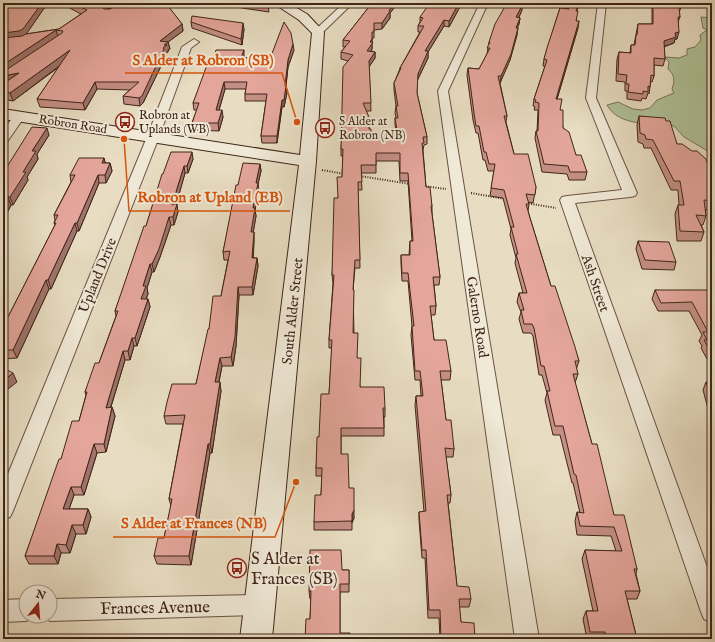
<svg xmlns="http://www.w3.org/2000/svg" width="715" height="642" viewBox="0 0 715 642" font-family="'IM FELL English',serif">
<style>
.green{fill:#b0c298;stroke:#787459}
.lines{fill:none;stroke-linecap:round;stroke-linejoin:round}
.street-casing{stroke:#6a5344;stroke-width:2}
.secondary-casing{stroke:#40251a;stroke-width:2}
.path{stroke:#40251a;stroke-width:2;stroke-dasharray:1 1.5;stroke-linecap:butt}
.street{fill:#f0e9d7;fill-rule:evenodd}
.secondary{fill:#f0e9d7;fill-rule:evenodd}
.wall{fill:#c48f85;stroke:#40251a}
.shaded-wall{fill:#a0746c;stroke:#40251a}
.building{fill:#e4a69b;stroke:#40251a}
.labels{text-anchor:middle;stroke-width:4;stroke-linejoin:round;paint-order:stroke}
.far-poi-label{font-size:12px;fill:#40251a;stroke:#f0e9d7;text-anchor:start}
.far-street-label{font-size:12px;fill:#40251a;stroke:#f0e9d7}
.street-label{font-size:14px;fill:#40251a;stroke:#f0e9d7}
.near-poi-label{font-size:17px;fill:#40251a;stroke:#f0e9d7;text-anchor:start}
.near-street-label{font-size:17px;fill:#40251a;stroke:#f0e9d7}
.leader{fill:none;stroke:#d7540d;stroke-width:1.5}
.callout-dot{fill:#d7540d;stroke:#f0e9d7;stroke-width:1.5}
.callout-label{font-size:15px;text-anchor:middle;font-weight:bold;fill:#d7540d;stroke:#f0e9d7;stroke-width:4;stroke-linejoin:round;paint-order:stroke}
</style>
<rect width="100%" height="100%" fill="#e8ddc2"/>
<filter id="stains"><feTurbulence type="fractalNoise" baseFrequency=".005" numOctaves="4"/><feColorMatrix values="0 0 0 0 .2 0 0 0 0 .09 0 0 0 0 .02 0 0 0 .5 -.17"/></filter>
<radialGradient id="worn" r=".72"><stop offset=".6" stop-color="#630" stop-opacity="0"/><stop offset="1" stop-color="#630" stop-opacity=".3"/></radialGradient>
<!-- green -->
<path class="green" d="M701 17 712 18V157L706 150 684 137 674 126C652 123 619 127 607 105L618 102 633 109 642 110 650 108 657 100 674 93 672 89C675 81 675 75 668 69L669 62 664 57 679 58 687 55V49L695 47 701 40 700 35 707 30 703 28Z"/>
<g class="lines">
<defs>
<g id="street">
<polygon points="120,3 131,3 111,14 105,14 104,12"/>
<polygon points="344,3 353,3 321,34 315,34 313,32 315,30"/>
<polygon points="480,3 488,3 448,91 539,639 515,639 438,91"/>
<polygon points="598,3 606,3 596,98 637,193 635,196 630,197 575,203 712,581 712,623 704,619 701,612 560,200 562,197 567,196 622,190 586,98"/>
<polygon points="194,39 199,42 191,48 159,137 13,511 10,517 3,520 3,486 147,137 182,47"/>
<polygon points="19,113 23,114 25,116 7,142 3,143 3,131 15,114"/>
<polygon points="260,595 268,598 271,605 268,612 260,615 50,621 41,616 50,616 50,599"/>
<polygon points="26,599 26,616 35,616 34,617 26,621 3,622 3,600"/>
</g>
<polygon id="secondary" points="273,3 288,3 307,14 324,32 316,161 272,639 240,639 299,165 3,119 3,109 300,155 312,33 299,20"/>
</defs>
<!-- street casing -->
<use href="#street" class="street-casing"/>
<!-- secondary casing -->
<use href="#secondary" class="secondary-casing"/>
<!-- path -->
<g class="path">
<polyline points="322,170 345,174"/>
<polyline points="360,176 410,184"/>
<polyline points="423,186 446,189"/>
<polyline points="471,193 505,199"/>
<polyline points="526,203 556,208"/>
</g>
<!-- street -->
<use href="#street" class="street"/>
<!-- secondary -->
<use href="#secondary" class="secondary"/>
</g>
<!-- wall -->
<g class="wall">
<polygon points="3,3 47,4 26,34 59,29 81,14 60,3 109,3 110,7 108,9 130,7 137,3 175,3 175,4 169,8 182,24 183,31 168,42 170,49 168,50 168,52 165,54 166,56 143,103 140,106 124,104 123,96 130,90 97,89 85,110 40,107 37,99 59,67 13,101 3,99"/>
<polygon points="229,3 265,3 268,6 269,12 242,8 229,4"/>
<polygon points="307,3 334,3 330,7"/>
<polygon points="372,3 398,3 390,13 390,18 382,29 374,30 374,38 372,38 372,49 371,51 375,52 375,58 369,67 371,111 366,111 369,129 371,136 397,136 395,125 395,118 396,118 395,113 396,106 394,90 394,83 399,71 400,68 420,32 418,32 418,26 420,22 420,17 462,3 449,27 444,26 428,52 428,58 417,81 417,93 427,137 427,144 424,145 423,150 426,187 432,206 432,214 440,277 439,285 434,285 436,306 435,315 431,315 434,340 451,371 450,380 441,380 446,420 454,449 453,457 446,457 451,495 450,503 448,503 457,586 471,599 469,607 459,607 461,622 475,639 440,639 439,618 428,618 425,558 422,558 419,520 419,512 424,512 415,405 416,396 421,396 420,380 415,380 411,335 412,326 408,281 402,281 401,263 401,255 409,255 410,241 412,241 408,181 400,181 399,161 376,161 376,173 361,173 362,190 358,190 360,268 355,268 353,290 354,333 360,387 385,408 385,417 384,417 384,436 341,436 341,454 349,488 354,518 352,522 352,530 314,530 314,522 321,495 322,476 316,476 316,468 319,437 329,394 332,348 329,348 329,340 333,283 332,275 338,198 342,177 343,156 341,156 341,149 348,61 341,59 341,52 345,47 343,47 343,40"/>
<polygon points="549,3 558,3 555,7"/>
<polygon points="561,3 579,3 577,11 576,21 578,28 557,99 560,110 563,128 576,155 587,172 585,180 569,180 567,174 542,172 535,138 536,131 537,131 538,110 534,110 535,107 533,106 534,99 545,66 543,66 544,59 560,8"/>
<polygon points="652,3 681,3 681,7 679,13 680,17 678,22 677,39 675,39 674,43 664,47 665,59 663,66 654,65 654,76 652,82 650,82 650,87 649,94 648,93 646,99 642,98 641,101 627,99 627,91 625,91 625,82 616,81 617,59 619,52 630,53 631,45 634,45 638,24 652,24"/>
<polygon points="522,10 519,17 520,18 519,24 517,28 517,35 510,60 500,83 507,116 506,122 514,154 536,187 533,203 528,202 529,204 528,211 530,218 551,286 579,361 576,370 578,374 575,383 592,444 614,515 637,569 636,574 640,591 637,599 627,599 637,639 587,639 583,619 586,611 593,611 582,559 585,550 616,551 611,536 577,535 575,521 577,512 580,513 573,483 572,483 560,435 553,435 545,400 547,393 542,375 539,375 533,336 531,333 523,333 519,319 521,312 517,302 519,293 523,293 515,263 516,258 510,235 511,229 503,198 490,196 494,171 488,171 485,160 483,160 478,133 476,133 473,120 467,75 468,68 479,69 487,54 489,42"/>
<polygon points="191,22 244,29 242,45 192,28"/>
<polygon points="294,50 288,67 286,86 287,93 284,107 282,107 277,143 262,143 261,136 266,101 245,101 245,94 246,89 225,89 219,110 223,117 219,131 193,130 192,123 197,110 194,110 193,103 211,65 244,56 244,58 267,58"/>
<polygon points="639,116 666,121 677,144 712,177 712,210 705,210 706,216 703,225 701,225 704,232 701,241 677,241 675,214 678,205 679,205 678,190 671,190 651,148 644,148 643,144 638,142 637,125"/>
<polygon points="49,135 37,154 38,159 27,177 28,180 13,205 11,205 3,221 3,173"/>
<polygon points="104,158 105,163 110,163 112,171 106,183 99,183 79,231 77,231 51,289 49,289 17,358 3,359 3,317 8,317 55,225 54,223 55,220 54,215 71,182 70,175"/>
<polygon points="193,159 188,173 185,173 176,204 178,212 174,225 171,225 160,257 154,272 152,272 147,288 148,294 146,299 148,299 150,307 137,346 134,346 130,360 125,360 111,407 112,407 115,416 106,452 97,453 84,495 74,495 69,509 88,509 91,517 86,534 76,534 70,553 61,553 58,564 29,564 25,556 61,459 79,421 86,395 85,392 99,363 116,316 115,311 146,226 163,174"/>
<polygon points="260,164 261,171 258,184 259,191 255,210 256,216 253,232 254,240 253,258 257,258 258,266 253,295 239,295 236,346 233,366 222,366 219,382 221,391 212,453 210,453 191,565 157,564 154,556 164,538 171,506 169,499 183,424 166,424 164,416 196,384 209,329 221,296 228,260 224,260 223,252 238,185"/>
<polygon points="638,241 676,262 674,270 642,269 636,249"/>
<polygon points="655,290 712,297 712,368 701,348 702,346 699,341 702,335 689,311 658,311 652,299"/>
<polygon points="706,382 712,382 712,416 710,416 703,390"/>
<polygon points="342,570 349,570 349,592 340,592 340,633 350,639 310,619 311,599 310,599 309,591"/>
</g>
<!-- shaded-wall -->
<g class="shaded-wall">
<polygon points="42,3 54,3 47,4 25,36 3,40 3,33"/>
<polygon points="105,3 109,3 110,7 103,13 101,6"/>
<polygon points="166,3 175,3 175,4 167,9"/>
<polygon points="330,3 334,3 330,7"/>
<polygon points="394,3 398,3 390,13 390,18 382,29 382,23 391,7"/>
<polygon points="459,3 462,3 449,27 449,21"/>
<polygon points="523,4 522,10 516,24 516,17"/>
<polygon points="520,18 519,24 515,35 516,28"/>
<polygon points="444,20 444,26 428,52 428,58 417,81 418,74 425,51"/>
<polygon points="579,21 578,28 555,106 556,99"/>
<polygon points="243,23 244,29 242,45 241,39"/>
<polygon points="182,24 183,31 168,42 170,49 168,50 168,52 165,54 166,56 143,103 140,106 139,98 160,41"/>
<polygon points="518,28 517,35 510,60 500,83 501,76"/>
<polygon points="56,30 58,37 3,74 3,65"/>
<polygon points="679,32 677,39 675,39 674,43 662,47 664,41 675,33"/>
<polygon points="372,39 372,49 367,57 367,51 370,42"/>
<polygon points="293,44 294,50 288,67 285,93 285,86 288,60"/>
<polygon points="70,50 71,57 13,101 10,93"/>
<polygon points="244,50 244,56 242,65 241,58"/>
<polygon points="375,52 375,58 368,68 369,61"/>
<polygon points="19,73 3,84 3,76"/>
<polygon points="95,82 97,89 85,110 83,103"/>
<polygon points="224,82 225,89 217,117 216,110"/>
<polygon points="286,86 287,93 284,107 284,100"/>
<polygon points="282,100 282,107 277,143 277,136"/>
<polygon points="222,110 223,117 219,131 218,123"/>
<polygon points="47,128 49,135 37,154 38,159 27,177 28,180 13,205 10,197 32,151"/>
<polygon points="192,152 193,159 188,173 187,166"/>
<polygon points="104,158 106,165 102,163"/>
<polygon points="110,163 112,171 106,183 105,175"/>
<polygon points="260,164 261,171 258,184 259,191 255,210 256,216 252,240 251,232 256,183"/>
<polygon points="184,166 185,173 174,213 172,205"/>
<polygon points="98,175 99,183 79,231 77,223"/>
<polygon points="8,197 11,205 3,221 3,207"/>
<polygon points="177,204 178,212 174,225 173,217"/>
<polygon points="169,217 171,225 160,257 154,272 152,264"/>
<polygon points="75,223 77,231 51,289 48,280"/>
<polygon points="254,232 254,240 253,266 252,258"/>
<polygon points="257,258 258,266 253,295 252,287"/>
<polygon points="150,264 152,272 147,288 148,294 143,307 141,299 143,286"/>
<polygon points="46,280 49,289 17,358 13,350"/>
<polygon points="238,287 239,295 236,346 233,366 231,357"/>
<polygon points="148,299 150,307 137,346 135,338"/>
<polygon points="132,338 134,346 130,360 128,351"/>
<polygon points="123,351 125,360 108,416 106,408"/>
<polygon points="220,358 222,366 217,391 215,382"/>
<polygon points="13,373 17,382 3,393 3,381"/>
<polygon points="220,382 221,391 212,453 210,444"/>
<polygon points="112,407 115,416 106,452 104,444"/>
<polygon points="94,444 97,453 84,495 81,487"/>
<polygon points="208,444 210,453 191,565 189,556"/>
<polygon points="71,487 74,495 66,518 63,509"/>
<polygon points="88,509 91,517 86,534 83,525"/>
<polygon points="354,510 354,518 352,523 352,514"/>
<polygon points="72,525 76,534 70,553 66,545"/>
<polygon points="57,544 61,553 58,564 54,556"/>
</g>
<!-- building -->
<g class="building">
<polygon points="3,3 42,3 23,29 19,31 3,33"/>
<polygon points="72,3 105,3 101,6 104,9 110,9 119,4 130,7 137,3 166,3 182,24 160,41 168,42 164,45 167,45 163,48 164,49 142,96 139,98 123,96 139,82 95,82 83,103 37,99 70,50 10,93 3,92 3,84 19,73 3,76 3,72 62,33 63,31 56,30 3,65 3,38 22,36 26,34 59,29 87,10"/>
<polygon points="250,3 265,3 268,6"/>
<polygon points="372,3 394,3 389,11 390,11 382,23 374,23 374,32 372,32 372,39 370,42 373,42 367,51 375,52 369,61 371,103 363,103 369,117 369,129 371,129 371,136 398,136 395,118 398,118 396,106 398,106 394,83 401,68 400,68 424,26 418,26 423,18 420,17 430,3 459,3 449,21 444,20 425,51 428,51 418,74 417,93 427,137 423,137 424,143 422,143 426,187 430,187 432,206 431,206 440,277 433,277 436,306 430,306 434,340 446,340 451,371 440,371 446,420 451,420 454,449 445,448 451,495 447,495 457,586 469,587 471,599 459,599 461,622 474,623 475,639 441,639 440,610 429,610 426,550 422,550 419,512 426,511 416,396 423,396 420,371 415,371 412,326 414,326 408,273 402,273 401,255 410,255 410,241 413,241 408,173 400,173 400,153 376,153 376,165 361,165 362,182 358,182 360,260 355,260 353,290 354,290 353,333 358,333 357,358 361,358 360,387 384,387 385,408 383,408 384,428 341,428 341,454 348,454 349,488 354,488 354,510 352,514 352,521 314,522 315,495 321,495 322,468 316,468 317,437 319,437 321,394 329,394 332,340 329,340 334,275 332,275 334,198 338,198 337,177 342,177 343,149 341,149 343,67 353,55 341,52 350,41 343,40"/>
<polygon points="507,3 523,4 516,17 520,18 516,28 518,28 511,54 501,76 498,76 507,116 504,116 514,154 528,154 536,187 535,195 526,194 529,204 526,204 530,218 551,286 555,286 575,347 579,361 575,361 578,374 573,374 592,444 597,444 614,515 624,515 627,527 637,569 634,569 640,591 625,591 637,639 606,639 605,632 590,632 586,611 598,611 585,550 622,551 614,527 580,526 577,512 584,513 576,475 574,474 563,426 555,426 547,391 550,391 544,366 541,366 534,328 532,324 524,324 521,310 524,310 519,293 527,293 516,254 518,254 511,227 514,227 504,190 491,188 495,164 489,164 486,152 484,152 479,126 476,126 474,113 468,68 479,69 490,48 487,48 490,42 489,42 495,24"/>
<polygon points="561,3 578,3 576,11 578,11 576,21 579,21 556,99 562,99 560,110 563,110 563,128 569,132 576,155 581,155 587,172 570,172 568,166 544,164 536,131 538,131 539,103 535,102 536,100 534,99 547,60 544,59 547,48 560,8 569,9 561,4"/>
<polygon points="653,3 681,3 681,7 679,7 680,17 678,17 679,32 675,33 676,37 664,41 665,59 654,58 654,76 651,75 650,87 648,86 648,92 643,91 643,94 628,92 629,84 626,84 627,75 618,74 619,52 631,53 631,45 635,45 636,35 637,35 638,24 653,24"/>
<polygon points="192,16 243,23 241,39 191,22"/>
<polygon points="284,22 291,33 293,44 288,60 285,86 286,86 284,100 282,100 277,136 261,136 267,94 245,94 247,82 224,82 216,110 222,110 218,123 192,123 199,103 193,103 207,65 211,65 216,50 244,50 241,58 267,58 267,56 271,56"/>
<polygon points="639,116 665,118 666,121 670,121 677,144 682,144 692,151 697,151 706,159 712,177 712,201 704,200 706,216 696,215 704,232 680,231 678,205 684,205 680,181 674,181 653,140 646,139 645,135 640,133"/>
<polygon points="32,127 47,128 32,151 36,151 23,172 26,172 10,197 8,197 3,207 3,173"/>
<polygon points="171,152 192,152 187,166 184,166 172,205 177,204 173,217 169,217 159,249 152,264 150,264 143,286 146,286 141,299 148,299 135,338 132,338 128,351 123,351 106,408 112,407 104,444 94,444 81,487 71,487 63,509 88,509 83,525 72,525 66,545 57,544 54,556 25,556 59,459 61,459 72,421 79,421 87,392 85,392 95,363 99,363 118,311 115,311 144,226 146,226 162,174 163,174"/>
<polygon points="79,158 104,158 102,163 110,163 105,175 98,175 77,223 75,223 48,280 46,280 13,350 3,350 3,317 8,317 56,223 54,223 58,215 54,215 75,175 70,175"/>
<polygon points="243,163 260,164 256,183 258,183 253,208 255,208 251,232 254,232 252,258 257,258 252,287 238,287 235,337 231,357 220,358 215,382 220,382 210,444 208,444 189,556 154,556 158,538 164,538 172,499 169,499 185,415 164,416 167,402 172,384 196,384 208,329 209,329 213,296 221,296 230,251 223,252 236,185 238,185"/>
<polygon points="638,241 669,242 676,262 645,260"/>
<polygon points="655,290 708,290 712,297 712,313 711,313 712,315 712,354 704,340 707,340 703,332 708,332 692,302 661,303"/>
<polygon points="3,368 13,373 3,381"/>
<polygon points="706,382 712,382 712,401"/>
<polygon points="310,550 341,550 342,570 349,570 349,584 340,584 340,633 350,633 350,639 305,639 306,619 310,619 311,591 309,591"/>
</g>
<!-- icons -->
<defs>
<symbol id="bus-ring" viewBox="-11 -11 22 22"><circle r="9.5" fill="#f0e9d7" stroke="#8f2418" stroke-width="1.5"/><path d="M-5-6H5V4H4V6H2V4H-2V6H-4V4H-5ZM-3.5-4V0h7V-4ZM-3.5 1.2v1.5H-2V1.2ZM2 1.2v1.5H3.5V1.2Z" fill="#8f2418"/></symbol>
</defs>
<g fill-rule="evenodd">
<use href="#bus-ring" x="114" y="111" width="22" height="22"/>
<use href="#bus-ring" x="314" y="117" width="22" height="22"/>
<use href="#bus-ring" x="226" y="557" width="22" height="22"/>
</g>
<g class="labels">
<!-- far-poi labels -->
<g class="far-poi-label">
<text x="139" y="119">Robron at<tspan x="139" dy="14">Uplands (WB)</tspan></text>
<text x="339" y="125">S Alder at<tspan x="339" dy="14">Robron (NB)</tspan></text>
</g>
<!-- far-street labels -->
<g class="far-street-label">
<text transform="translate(73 124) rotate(9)" y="4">Robron Road</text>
</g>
<!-- street labels -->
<g class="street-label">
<text transform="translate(97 275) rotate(-68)" y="5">Upland Drive</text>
<text transform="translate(596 283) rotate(71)" y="5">Ash Street</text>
<text transform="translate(292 311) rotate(-84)" y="5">South Alder Street</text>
<text transform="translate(478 317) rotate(81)" y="5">Galerno Road</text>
</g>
<!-- near-poi labels -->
<g class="near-poi-label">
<text x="251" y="564">S Alder at<tspan x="251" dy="20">Frances (SB)</tspan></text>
</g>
<!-- near-street labels -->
<g class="near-street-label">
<text transform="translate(155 607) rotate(-1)" y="6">Frances Avenue</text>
</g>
</g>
<!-- callouts -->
<path class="leader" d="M297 122L282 73H125M124 139L129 211H290M296 482L275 537H113"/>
<g class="callout-dot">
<circle cx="297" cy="122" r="4"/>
<circle cx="124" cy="139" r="4"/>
<circle cx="296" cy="482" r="4"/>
</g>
<g class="callout-label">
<text x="203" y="65">S Alder at Robron (SB)</text>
<text x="210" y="202">Robron at Upland (EB)</text>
<text x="194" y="528">S Alder at Frances (NB)</text>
</g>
<!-- margin -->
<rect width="715" height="642" fill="none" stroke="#e8ddc2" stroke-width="16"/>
<rect x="4" y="4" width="707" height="634" fill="none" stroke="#40251a" stroke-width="2"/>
<rect x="8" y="8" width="699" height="626" fill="none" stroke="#40251a"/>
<!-- north arrow -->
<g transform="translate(38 604) rotate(17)"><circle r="19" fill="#f0e9d7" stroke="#aa9b8b"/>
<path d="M0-3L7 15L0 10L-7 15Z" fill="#8f2418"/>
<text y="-6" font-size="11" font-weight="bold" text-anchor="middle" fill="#40251a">N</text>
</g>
<rect width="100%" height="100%" filter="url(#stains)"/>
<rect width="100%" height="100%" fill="url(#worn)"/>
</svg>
